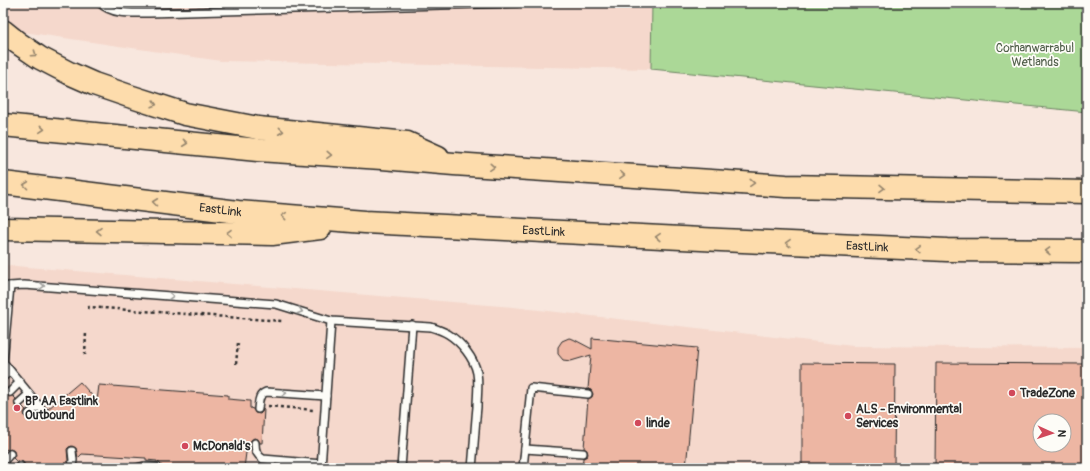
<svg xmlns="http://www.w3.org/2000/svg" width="1090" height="471" viewBox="0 0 1090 471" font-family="Pangolin,sans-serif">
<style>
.built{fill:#f5d8cc;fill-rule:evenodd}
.green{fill:#abd897;stroke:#6b8261}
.building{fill:#edb6a3;stroke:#2b2b2b;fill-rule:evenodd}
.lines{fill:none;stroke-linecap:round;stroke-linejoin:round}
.lane-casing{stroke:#2b2b2b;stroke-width:10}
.highway-casing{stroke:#2b2b2b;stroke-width:25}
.path{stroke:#2b2b2b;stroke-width:2.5;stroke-dasharray:3 3;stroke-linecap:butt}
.lane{stroke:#fdfcf7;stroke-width:7}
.highway{stroke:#fddcac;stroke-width:22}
.oneway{stroke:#94846c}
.oneway2{stroke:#9e9e9b}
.poi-dot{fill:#d1495b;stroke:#fdfcf7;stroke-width:1.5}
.labels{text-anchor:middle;stroke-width:3.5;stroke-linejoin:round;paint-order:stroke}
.park-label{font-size:12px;fill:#515f4b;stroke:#fdfcf7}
.street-label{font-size:12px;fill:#2b2b2b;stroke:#fdfcf7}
.poi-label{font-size:12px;font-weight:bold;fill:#2b2b2b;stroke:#fdfcf7;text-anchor:start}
</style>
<rect width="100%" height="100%" fill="#f8e7de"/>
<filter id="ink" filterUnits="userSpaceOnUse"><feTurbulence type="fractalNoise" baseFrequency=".025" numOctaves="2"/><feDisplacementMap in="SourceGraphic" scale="8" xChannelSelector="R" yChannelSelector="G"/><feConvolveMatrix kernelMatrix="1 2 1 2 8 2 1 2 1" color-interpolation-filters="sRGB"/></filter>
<g filter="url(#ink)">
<!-- built -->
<g class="built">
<polygon points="3,3 652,3 651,69 221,61 3,29"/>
<path d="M3 265 513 307 853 346 1087 348V468H3ZM1040 421H1064V445H1040Z"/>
</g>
<!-- green -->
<polygon class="green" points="652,3 1087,3 1087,112 651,69"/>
<!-- building -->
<g class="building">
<polygon points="569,338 573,339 592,349 592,338 697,348 686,468 582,468 583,458 587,456 588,454 587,450 584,448 588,399 592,397 593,394 591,390 588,389 591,355 571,361 563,360 558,354 558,347 562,341"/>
<polygon points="802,363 895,364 894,468 802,468"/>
<path d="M936 363 1087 364V468H935ZM1040 421H1064V445H1040Z"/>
<polygon points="80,382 97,401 99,385 228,395 228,399 250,401 250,408 253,409 255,413 260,414 262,412 263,409 264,409 262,443 260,443 258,439 254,438 251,440 250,443 248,443 248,445 247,445 244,468 162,468 161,465 157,462 157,461 146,460 146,458 82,454 78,458 76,448 72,446 69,447 67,449 68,460 66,468 24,468 25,465 23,462 21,461 17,462 13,458 15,455 14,451 11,449 7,450 3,446 3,383 7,388 5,391 6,395 9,397 13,396 16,399 14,402 15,406 18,408 23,407 26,410 24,413 25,417 28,419 32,418 35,420 40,415 44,417 47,416 49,412 48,409"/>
</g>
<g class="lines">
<defs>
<g id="lane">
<path d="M100 3C113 15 132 13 149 13L516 3"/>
<polyline points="10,286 3,362 44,412"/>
<path d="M3 287 10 286 24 285 276 304 331 321 431 327C437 329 443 331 448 334 461 342 474 358 477 373 479 384 477 396 477 407 475 427 474 448 472 468"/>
<polyline points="3,377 10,371"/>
<polyline points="10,392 20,382"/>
<polyline points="19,403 29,394"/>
<path d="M258 409C259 402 258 395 266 392L326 396"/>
<polyline points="29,414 38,406"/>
<path d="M255 443C255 451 257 455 263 459L322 464"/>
<polyline points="525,449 583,453"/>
<polyline points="3,462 10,454"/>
<polyline points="18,468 20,466"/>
<polyline points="72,468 73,460 72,451"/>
<polyline points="137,468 144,466 157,467"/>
<polyline points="321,468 331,321"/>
<polyline points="401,468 412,325"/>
<polyline points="523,468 531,388 588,394"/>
</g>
<g id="highway">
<polyline points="3,31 18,43 40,58 69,73 94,84 129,96 185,114 258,128 407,143 438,157"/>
<polyline points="3,125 258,150 382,158 454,164 786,186 1087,192"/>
<path id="s1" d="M3 183 238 212 365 222 721 240 947 250 1087 251"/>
<polyline points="3,229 272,234 320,228"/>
</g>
</defs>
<!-- lane casing -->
<use href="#lane" class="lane-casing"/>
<!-- highway casing -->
<use href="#highway" class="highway-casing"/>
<!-- path -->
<g class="path">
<polyline points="88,309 89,307 282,321"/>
<polyline points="85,355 86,332"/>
<polyline points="236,364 238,343"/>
<polyline points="268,406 314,410"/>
</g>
<!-- lane -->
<use href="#lane" class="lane"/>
<!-- highway -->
<use href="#highway" class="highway"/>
</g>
<!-- one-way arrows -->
<defs><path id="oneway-chevron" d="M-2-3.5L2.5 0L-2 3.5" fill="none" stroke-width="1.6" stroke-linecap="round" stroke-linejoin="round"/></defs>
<g class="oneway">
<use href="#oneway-chevron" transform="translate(34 54) rotate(34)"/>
<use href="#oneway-chevron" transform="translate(154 104) rotate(17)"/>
<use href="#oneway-chevron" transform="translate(42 129) rotate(5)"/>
<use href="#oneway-chevron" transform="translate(281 131) rotate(6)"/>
<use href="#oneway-chevron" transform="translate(185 143) rotate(6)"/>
<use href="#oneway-chevron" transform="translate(329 155) rotate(3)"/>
<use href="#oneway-chevron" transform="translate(492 167) rotate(4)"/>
<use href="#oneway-chevron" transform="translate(622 175) rotate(4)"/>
<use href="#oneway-chevron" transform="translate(752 183) rotate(4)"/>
<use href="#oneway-chevron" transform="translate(26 185) rotate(-173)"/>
<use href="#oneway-chevron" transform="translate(882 188) rotate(1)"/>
<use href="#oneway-chevron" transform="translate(155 202) rotate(-173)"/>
<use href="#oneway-chevron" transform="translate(284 216) rotate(-175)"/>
<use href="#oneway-chevron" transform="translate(99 231) rotate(-179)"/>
<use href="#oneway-chevron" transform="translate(229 233) rotate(-179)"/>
<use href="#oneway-chevron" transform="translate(658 237) rotate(-177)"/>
<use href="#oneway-chevron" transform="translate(788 243) rotate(-178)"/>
<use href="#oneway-chevron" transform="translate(918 249) rotate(-178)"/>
<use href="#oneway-chevron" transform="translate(1048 251) rotate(-179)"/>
</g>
<g class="oneway2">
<use href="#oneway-chevron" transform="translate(42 286) rotate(4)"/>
<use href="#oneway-chevron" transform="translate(171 296) rotate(4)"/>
<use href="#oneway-chevron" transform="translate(300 311) rotate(17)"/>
<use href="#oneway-chevron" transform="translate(284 393) rotate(4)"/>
</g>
</g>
<!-- markers -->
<g class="poi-dot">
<circle cx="1012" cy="393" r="4"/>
<circle cx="17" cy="408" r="4"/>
<circle cx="848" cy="416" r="4"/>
<circle cx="638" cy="423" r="4"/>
<circle cx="185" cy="446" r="4"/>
</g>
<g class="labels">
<!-- park labels -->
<g class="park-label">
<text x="1035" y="52">Corhanwarrabul<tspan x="1035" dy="14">Wetlands</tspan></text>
</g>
<!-- street labels -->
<g class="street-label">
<text dy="4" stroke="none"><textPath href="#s1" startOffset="219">EastLink</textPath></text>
<text dy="4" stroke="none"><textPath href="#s1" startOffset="543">EastLink</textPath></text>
<text dy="4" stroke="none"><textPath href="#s1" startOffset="867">EastLink</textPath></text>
</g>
<!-- poi labels -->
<g class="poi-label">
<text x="1020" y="397">TradeZone</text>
<text x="25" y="405">BP AA Eastlink<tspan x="25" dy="14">Outbound</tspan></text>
<text x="856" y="413">ALS - Environmental<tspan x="856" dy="14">Services</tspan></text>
<text x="646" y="427">linde</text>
<text x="193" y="450">McDonald's</text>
</g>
</g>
<!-- margin -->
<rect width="1090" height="471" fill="none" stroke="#fdfcf7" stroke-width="16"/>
<rect x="8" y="8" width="1074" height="455" fill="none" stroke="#2b2b2b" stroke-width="1.5" filter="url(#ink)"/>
<!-- north arrow -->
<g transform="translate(1052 433) rotate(93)"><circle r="19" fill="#fdfcf7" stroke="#a9a8a5"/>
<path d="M0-3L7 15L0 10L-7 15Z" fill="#d1495b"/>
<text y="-6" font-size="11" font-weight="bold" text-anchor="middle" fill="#2b2b2b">N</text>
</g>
</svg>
